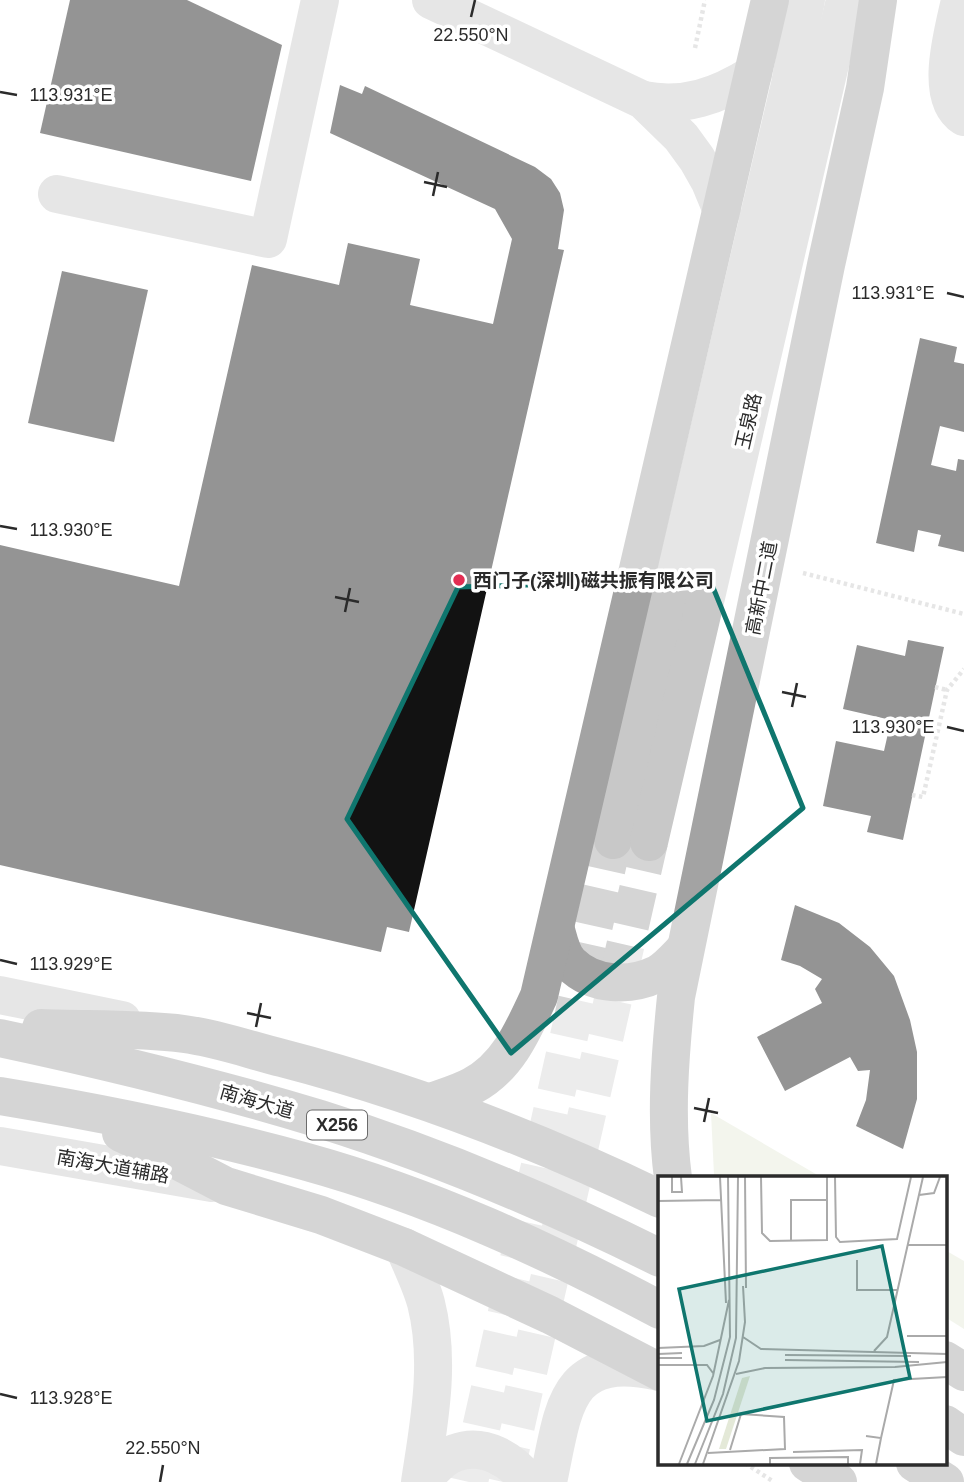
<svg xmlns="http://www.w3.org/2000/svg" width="964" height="1482" viewBox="0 0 964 1482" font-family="Helvetica,'Noto Sans SC',sans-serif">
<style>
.green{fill:#e4e9d8}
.building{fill:#121212}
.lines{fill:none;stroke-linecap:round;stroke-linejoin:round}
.minor-tunnel{stroke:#d5d5d5;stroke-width:38;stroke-dasharray:38 19;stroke-linecap:butt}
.path{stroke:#c8c8c8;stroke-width:4.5;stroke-dasharray:3.5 3.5;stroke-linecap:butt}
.minor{stroke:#c8c8c8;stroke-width:38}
.major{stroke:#a3a3a3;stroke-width:38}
.marked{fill:none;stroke:#0f766e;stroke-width:5;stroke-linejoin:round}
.ticks{fill:none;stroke:#2b2b2b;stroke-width:2.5}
.poi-dot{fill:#e22e53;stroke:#fff;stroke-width:2.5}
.labels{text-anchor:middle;stroke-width:7;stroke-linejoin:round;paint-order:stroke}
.shield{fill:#fff;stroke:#6b6b6b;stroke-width:2}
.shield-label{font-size:18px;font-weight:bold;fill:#2b2b2b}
.street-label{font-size:19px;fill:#2b2b2b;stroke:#fff}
.poi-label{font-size:19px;font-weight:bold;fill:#2b2b2b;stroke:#fff;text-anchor:start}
.inset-road{fill:none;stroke:#aaa;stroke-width:2}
.view{fill:#0f766e;fill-opacity:0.15;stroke:#0f766e;stroke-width:3.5}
.inset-edge{fill:none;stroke:#2b2b2b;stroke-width:3.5}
.ticks-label{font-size:18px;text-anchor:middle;fill:#2b2b2b;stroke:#fff;stroke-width:7;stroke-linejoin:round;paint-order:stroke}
</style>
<rect width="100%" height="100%" fill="#fff"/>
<!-- green -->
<g class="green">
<polygon points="711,1113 821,1177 718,1177 714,1175"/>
<polygon points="945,1250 964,1261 964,1329 945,1317"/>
</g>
<!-- building -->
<g class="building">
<polygon points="70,0 187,0 282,45 251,181 40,133"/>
<polygon points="340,85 362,94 365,86 535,167 551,179 560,193 564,210 558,249 564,250 409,932 387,927 381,952 0,865 0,545 179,586 252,265 339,285 348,243 420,259 410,305 493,324 512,239 495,209 330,133"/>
<polygon points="62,271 148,290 114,442 28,423"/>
<polygon points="920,338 957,347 954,362 964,364 964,432 940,426 931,465 956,471 958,459 964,460 964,552 938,546 941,535 918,530 914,552 876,543"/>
<polygon points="908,640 944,647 903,840 867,832 871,816 823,806 836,741 884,751 891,720 843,709 857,645 905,656"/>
<polygon points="795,905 839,923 870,947 894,976 910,1020 917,1052 917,1099 903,1149 856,1126 866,1100 870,1070 858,1071 850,1057 785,1091 757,1037 822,1003 815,989 822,979 800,966 781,960"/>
</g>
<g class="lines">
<!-- minor-tunnel -->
<g class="minor-tunnel">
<polyline points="469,1482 613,840"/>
<polyline points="503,1482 649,842"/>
</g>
<!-- path -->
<g class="path">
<polyline points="695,48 705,0"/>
<polyline points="803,573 964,614"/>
<polyline points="935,687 947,690"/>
<polyline points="912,795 923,797 947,690 964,669"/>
<polyline points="745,1463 774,1482"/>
</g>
<!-- minor -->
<g class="minor">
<polyline points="431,0 643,100 681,137 697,159 710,182 722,211"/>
<path d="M960 0C954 30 933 97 964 117"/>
<path d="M643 100C684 108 718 96 753 74"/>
<polyline points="57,194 268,239 320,0"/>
<polyline points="613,840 790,84 806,0"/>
<polyline points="649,842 845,0"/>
<polyline points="0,995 122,1020"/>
<polyline points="0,1146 212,1183"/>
<path d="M404 1247C411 1265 421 1284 426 1303 441 1362 429 1423 420 1482"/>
<path d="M421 1482C430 1472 442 1457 455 1453 484 1442 512 1460 529 1482"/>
<path d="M548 1482C564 1408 564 1351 659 1372"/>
</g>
<!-- major -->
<g class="major">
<path d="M556 930C559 941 562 956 571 964 593 986 630 987 657 974 667 969 677 957 685 949"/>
<path d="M41 1028C88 1030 137 1028 184 1034 216 1038 250 1050 282 1058 413 1092 538 1140 660 1199"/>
<path d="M0 1038C108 1061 215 1087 320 1119 436 1155 551 1204 660 1258"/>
<path d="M0 1096C103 1113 206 1134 307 1162 430 1196 547 1250 660 1310"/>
<path d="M431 1102C444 1097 459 1093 472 1086 507 1068 523 1031 539 996L770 0"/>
<polyline points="121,1133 149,1146 226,1186 321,1215 404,1247 550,1315 660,1372"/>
<path d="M673 1178C665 1118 670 1056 676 997L826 265 865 88 878 0"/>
<polyline points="945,1360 964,1372"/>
<polyline points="945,1424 964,1437"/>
<polyline points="808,1463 838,1482"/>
<polyline points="915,1463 945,1482"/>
</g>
</g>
<!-- marked area -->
<path d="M0 0H964V1482H0ZM710 580 803 808 511 1053 347 819 458 587Z" fill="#fff" fill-opacity=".55" fill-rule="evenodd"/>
<path class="marked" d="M710 580 803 808 511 1053 347 819 458 587Z"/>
<!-- ticks -->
<path class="ticks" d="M471 17 475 0M0 92 17 95M424 182 447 187M433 196 438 172M947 293 964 297M0 526 17 529M335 597 359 602M345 612 350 588M782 692 806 697M792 707 797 683M947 727 964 731M0 960 17 964M247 1013 271 1018M256 1027 261 1003M694 1108 718 1113M704 1122 709 1098M0 1394 17 1398M160 1482 163 1465"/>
<!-- markers -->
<circle class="poi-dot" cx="459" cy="580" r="7"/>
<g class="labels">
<!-- shield labels -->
<rect class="shield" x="307" y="1110.5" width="60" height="29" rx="5"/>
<g class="shield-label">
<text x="337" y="1131">X256</text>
</g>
<!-- street labels -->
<g class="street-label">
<text transform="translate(748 421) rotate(-77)" y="7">玉泉路</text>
<text transform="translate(761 588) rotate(-79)" y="7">高新中二道</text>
<text transform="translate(257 1101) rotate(16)" y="7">南海大道</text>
<text transform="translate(113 1166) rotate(10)" y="7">南海大道辅路</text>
</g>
<!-- poi labels -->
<g class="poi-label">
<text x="473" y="587">西门子(深圳)磁共振有限公司</text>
</g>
</g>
<!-- overview -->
<g transform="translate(658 1176)">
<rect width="289" height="289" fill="#fff"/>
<path d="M92 200 68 273H61L84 202Z" fill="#e4e9d8"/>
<path class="inset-road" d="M14 1V16H24L23 1M62 1 68 127M87 1 88 112M103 1 104 57 112 65 169 64V1M177 1 178 61 182 66 239 63 253 1M261 19 276 17 282 1M0 25 64 24M133 65V24H169M250 69H289M199 84V114H240M249 160H289M85 161 103 173 289 178M0 172 46 170 62 164M216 175 229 161 265 1M0 178 24 177M127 179 253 180M0 182H24M127 184 261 186M0 189H49L55 197M78 198 107 192 237 191 289 186M208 260 223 262 218 288M223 262 236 204 289 201M135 276 204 274 202 288M50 277 127 273 126 241 83 238 72 274M21 288 55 200 71 124M29 288 56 224 72 161 70 1M37 288 65 218 78 162 80 1M45 288 81 185 87 146 85 110M112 288V282L190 281V288"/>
<path class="view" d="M224 70 252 202 49 245 21 113Z"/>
<rect width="289" height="289" class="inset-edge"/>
</g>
<g class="ticks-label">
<text x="471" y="41">22.550°N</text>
<text x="71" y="101">113.931°E</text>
<text x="893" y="299">113.931°E</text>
<text x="71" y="536">113.930°E</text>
<text x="893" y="733">113.930°E</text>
<text x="71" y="970">113.929°E</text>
<text x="71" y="1404">113.928°E</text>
<text x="163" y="1454">22.550°N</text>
</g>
</svg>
